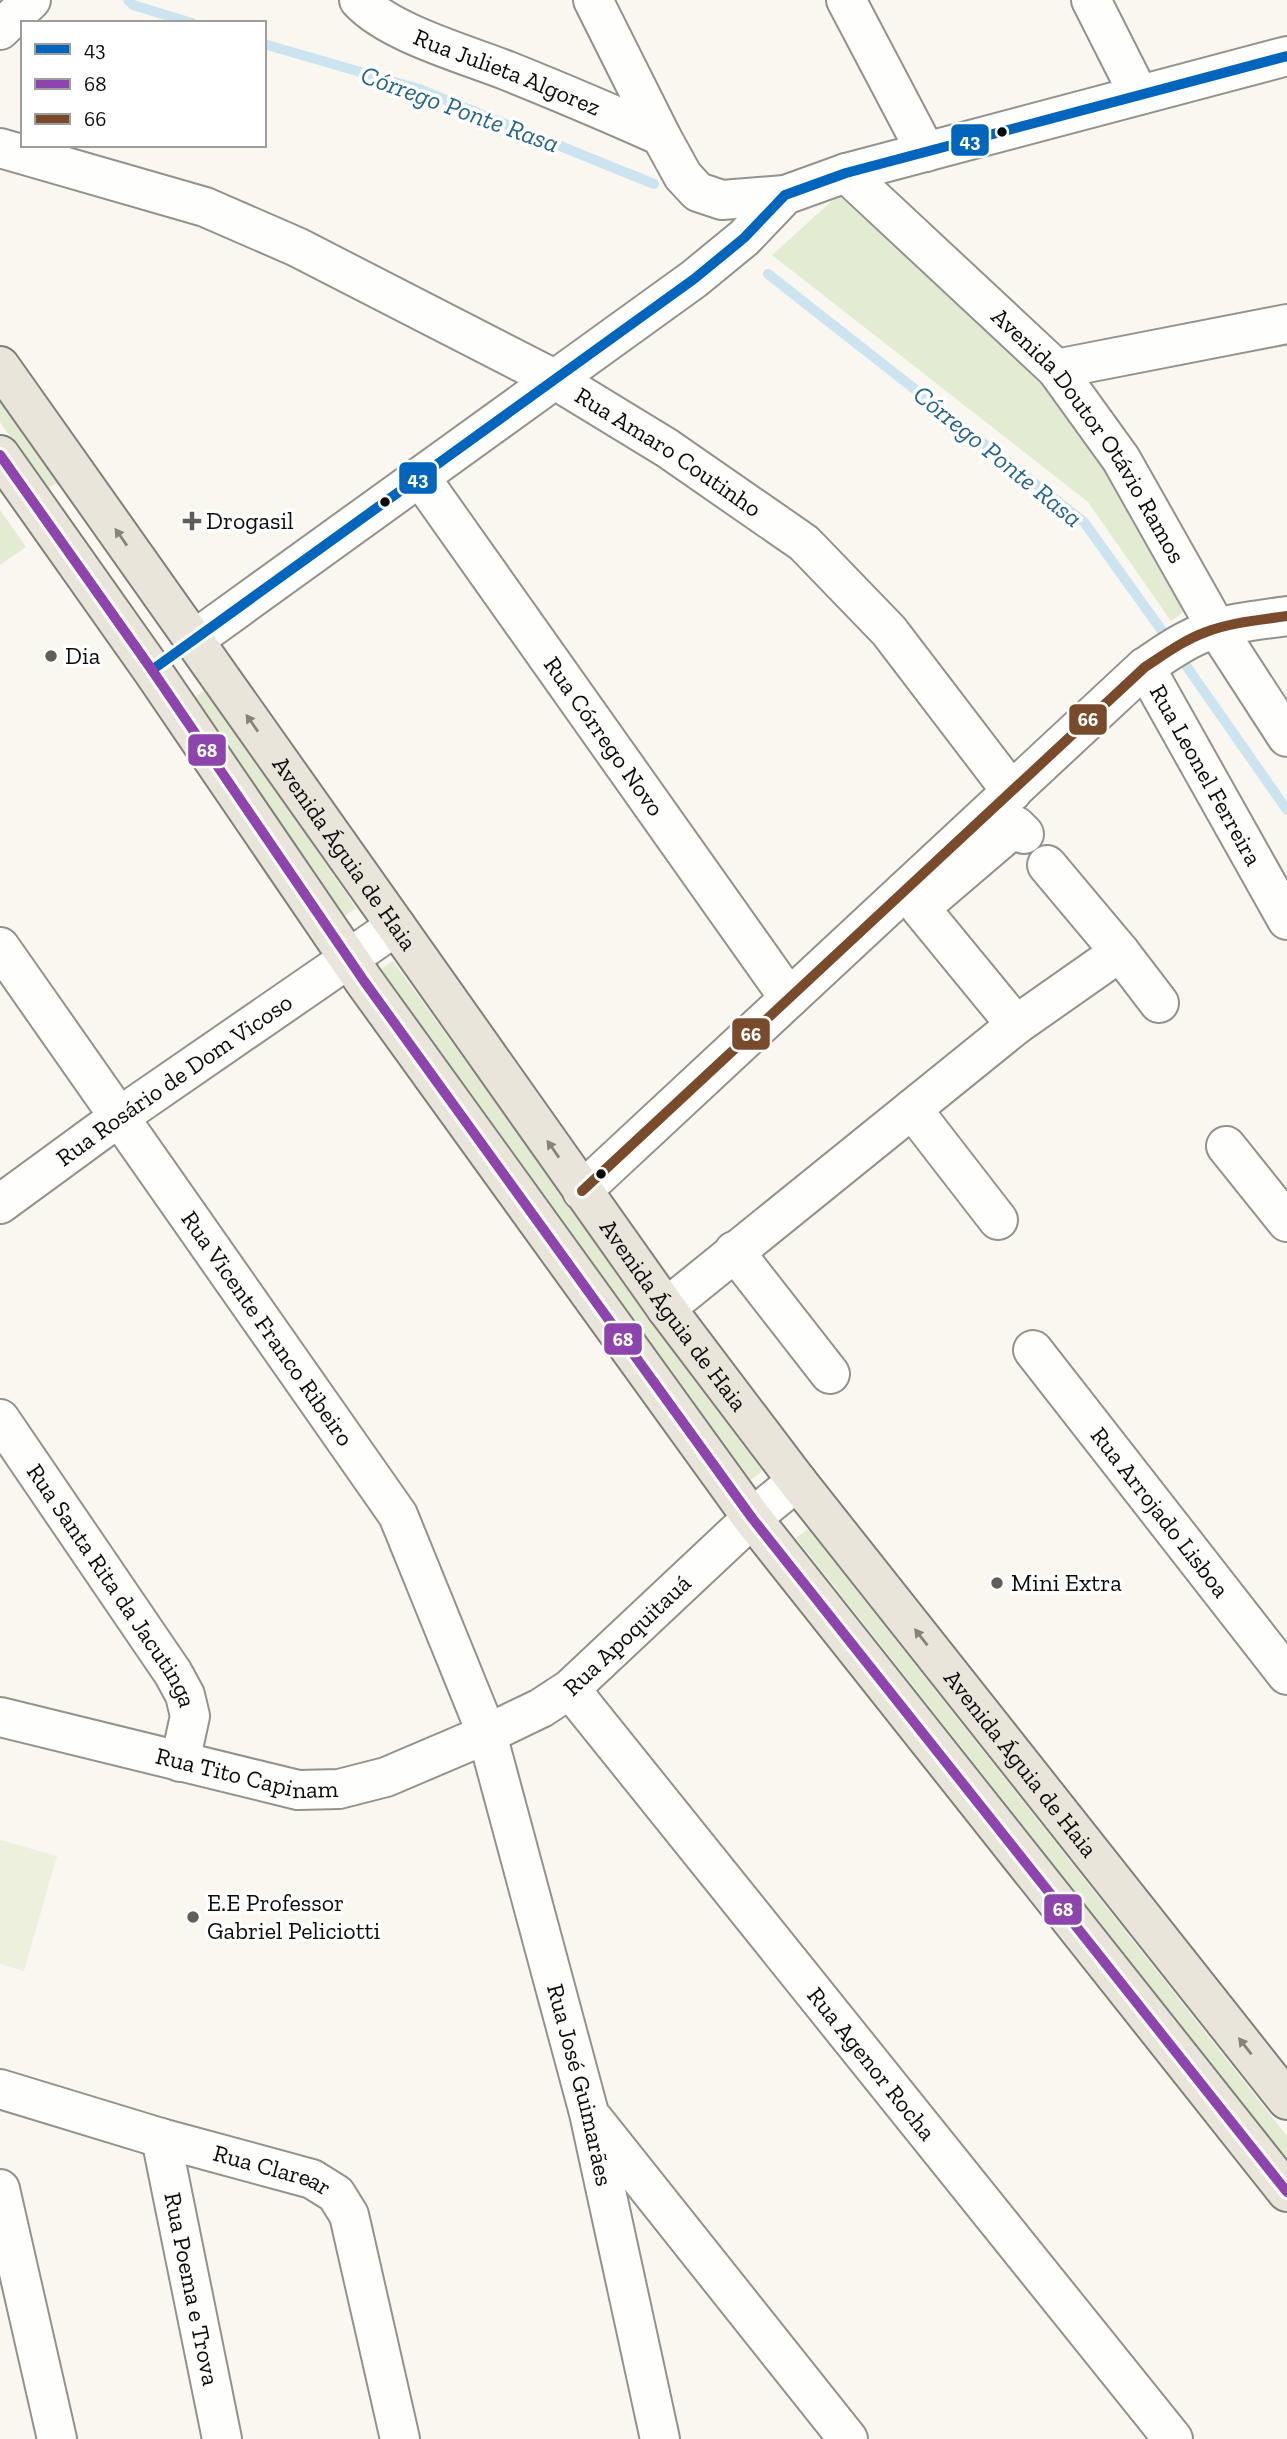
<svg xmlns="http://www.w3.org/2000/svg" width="1287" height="2439" viewBox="0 0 1287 2439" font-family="'Zilla Slab',serif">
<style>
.green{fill:#e3ecd3}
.pitch{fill:#ecf0dc}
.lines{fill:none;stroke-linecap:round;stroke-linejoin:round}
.stream{stroke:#cbe4ef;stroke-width:10}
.minor-casing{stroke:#93928f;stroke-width:42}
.major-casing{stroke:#807f7c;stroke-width:42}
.minor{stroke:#fefefd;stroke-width:38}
.major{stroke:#e9e5da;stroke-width:38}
.bus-1-casing{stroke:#fff;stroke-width:16}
.bus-2-casing{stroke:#fff;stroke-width:16}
.bus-3-casing{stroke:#fff;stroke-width:16}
.bus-1{stroke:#0065bd;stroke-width:10}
.bus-2{stroke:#8e44ad;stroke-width:10}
.bus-3{stroke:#7a4b2a;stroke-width:10}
.oneway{fill:#86837d}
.bus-dot{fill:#0c0c0c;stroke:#fff;stroke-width:2.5}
.poi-dot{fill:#5f5e5c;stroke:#fff;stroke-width:2.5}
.labels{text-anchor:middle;stroke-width:7;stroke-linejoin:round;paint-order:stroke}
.street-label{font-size:24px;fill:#0c0c0c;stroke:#fff}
.poi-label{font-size:24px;fill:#0c0c0c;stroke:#fff;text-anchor:start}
.water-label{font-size:26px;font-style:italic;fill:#25658d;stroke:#fff}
.line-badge{stroke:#fff;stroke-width:2.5}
.badge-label{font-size:19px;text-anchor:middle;font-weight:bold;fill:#fff}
</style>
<rect width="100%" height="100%" fill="#f9f7f0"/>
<!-- green -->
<g class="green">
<polygon points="843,191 1067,401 1190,607 1171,621 1088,502 772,255"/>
<polygon points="0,390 63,479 47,489 0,422"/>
<polygon points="0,510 26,547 0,565"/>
<polygon points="206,689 356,908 345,916 195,697"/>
<polygon points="393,961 762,1471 751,1480 381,969"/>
<polygon points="808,1529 1287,2136 1287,2159 796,1538"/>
</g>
<!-- pitch -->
<polygon class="pitch" points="0,1840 57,1856 24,1971 0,1964"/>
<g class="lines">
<!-- stream -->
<g class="stream">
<polyline points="128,0 133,5 192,23"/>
<polyline points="264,44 419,89 654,184"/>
<polyline points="768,274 1084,522 1170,642"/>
<polyline points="1178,654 1287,810"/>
</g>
<defs>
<g id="minor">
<path id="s1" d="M359 0C389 33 465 54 508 71 560 92 610 113 661 136"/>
<polyline points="593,0 661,136 683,176 698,192 722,200 785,195"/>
<polyline points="846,0 926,152"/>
<polyline points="1091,0 1139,95"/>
<polyline points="0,30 31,0"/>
<path id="s2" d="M0 148 205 207 297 247 554 379 667 448 804 543 889 631 1012 792"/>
<path id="s3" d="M846 173 1056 369 1121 459 1217 629 1287 737"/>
<polyline points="1056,369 1287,324"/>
<path id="s4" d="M420 477 789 998"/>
<polyline points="194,640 694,279 744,238 785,195 846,173 1287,56"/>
<path id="s5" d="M1145 667 1287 920"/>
<polyline points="1047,865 1120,952 1159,1003"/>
<path id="s6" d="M0 947 398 1515 487 1734 589 2113 660 2439"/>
<polyline points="1016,1025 920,908 1016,826 1024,834"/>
<polyline points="912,1109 998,1220"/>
<polyline points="1226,1146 1287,1222"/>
<path d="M582 1191 1145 667C1165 654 1184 640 1206 632 1232 622 1261 620 1287 616"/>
<path id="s7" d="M0 1204 119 1117 396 926"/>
<polyline points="734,1251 830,1374"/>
<polyline points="666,1308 1016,1025 1120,952"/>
<path id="s8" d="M1033 1350 1287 1675"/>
<path id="s9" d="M0 1419 173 1673 185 1695 190 1716 180 1762"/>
<path id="s10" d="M570 1689 1173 2439"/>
<path id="s11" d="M0 1717 298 1790 339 1789 386 1777 487 1734 541 1708 570 1689 752 1518 797 1481"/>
<path id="s12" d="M0 2089 161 2138 312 2179 336 2194 349 2215 400 2439"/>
<polyline points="594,2120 848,2439"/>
<path id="s13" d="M161 2138 222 2439"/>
<polyline points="0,2189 57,2439"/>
</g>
<g id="major">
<path id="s14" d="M0 366 666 1308 797 1481 1287 2100"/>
<polyline points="0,455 152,670 364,981 752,1518 1287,2192"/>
</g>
</defs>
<!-- minor casing -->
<use href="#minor" class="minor-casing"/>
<!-- major casing -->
<use href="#major" class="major-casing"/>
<!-- minor -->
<use href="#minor" class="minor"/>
<!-- major -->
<use href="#major" class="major"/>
<defs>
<polyline id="bus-1" points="152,670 694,279 744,238 785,195 846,173 1287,56"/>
<polyline id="bus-2" points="0,455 152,670 364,981 752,1518 1287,2192"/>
<path id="bus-3" d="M582 1191 1145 667C1165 654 1184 640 1206 632 1232 622 1261 620 1287 616"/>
</defs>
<!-- bus-1 casing -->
<use href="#bus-1" class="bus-1-casing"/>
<!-- bus-2 casing -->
<use href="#bus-2" class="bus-2-casing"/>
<!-- bus-3 casing -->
<use href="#bus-3" class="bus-3-casing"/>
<!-- bus-1 -->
<use href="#bus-1" class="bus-1"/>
<!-- bus-2 -->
<use href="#bus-2" class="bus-2"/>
<!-- bus-3 -->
<use href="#bus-3" class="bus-3"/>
</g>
<!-- one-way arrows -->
<defs><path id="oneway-solid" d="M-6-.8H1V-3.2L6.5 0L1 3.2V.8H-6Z" transform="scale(1.75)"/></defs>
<g class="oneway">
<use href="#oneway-solid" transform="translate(121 537) rotate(-125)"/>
<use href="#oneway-solid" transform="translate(252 723) rotate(-125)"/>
<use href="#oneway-solid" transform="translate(553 1149) rotate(-125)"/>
<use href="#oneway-solid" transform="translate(921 1637) rotate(-128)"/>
<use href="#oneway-solid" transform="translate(1245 2046) rotate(-128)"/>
</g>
<!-- markers -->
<g class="bus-dot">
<circle cx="1002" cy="132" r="6"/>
<circle cx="385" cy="502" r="6"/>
<circle cx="601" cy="1174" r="6"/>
</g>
<g class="poi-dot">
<path d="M188.5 510.5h7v7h7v7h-7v7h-7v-7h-7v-7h7z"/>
<circle cx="51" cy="656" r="7"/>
<circle cx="997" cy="1583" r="7"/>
<circle cx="193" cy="1917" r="7"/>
</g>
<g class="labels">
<!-- street labels -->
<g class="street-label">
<text dy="8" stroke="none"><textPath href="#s1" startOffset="166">Rua Julieta Algorez</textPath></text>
<text dy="8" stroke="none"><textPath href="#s3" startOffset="360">Avenida Doutor Otávio Ramos</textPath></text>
<text dy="8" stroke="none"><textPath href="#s2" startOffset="738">Rua Amaro Coutinho</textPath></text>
<text dy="8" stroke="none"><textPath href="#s4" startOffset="318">Rua Córrego Novo</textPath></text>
<text dy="8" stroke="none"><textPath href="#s5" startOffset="124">Rua Leonel Ferreira</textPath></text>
<text dy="8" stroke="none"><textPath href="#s14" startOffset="597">Avenida Águia de Haia</textPath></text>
<text dy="8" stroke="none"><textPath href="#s7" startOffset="214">Rua Rosário de Dom Vicoso</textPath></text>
<text dy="8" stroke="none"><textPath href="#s14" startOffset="1164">Avenida Águia de Haia</textPath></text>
<text dy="8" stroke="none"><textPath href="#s6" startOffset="466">Rua Vicente Franco Ribeiro</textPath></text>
<text dy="8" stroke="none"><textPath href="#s8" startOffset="206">Rua Arrojado Lisboa</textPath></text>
<text dy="8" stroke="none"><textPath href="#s9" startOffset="201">Rua Santa Rita da Jacutinga</textPath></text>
<text dy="8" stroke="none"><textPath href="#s11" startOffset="679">Rua Apoquitauá</textPath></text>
<text dy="8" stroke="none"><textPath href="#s14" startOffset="1731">Avenida Águia de Haia</textPath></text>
<text dy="8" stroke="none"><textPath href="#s11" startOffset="254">Rua Tito Capinam</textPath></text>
<text dy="8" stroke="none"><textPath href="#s10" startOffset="481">Rua Agenor Rocha</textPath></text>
<text dy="8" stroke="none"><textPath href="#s6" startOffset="1293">Rua José Guimarães</textPath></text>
<text dy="8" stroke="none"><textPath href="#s12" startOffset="284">Rua Clarear</textPath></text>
<text dy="8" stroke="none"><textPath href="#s13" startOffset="154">Rua Poema e Trova</textPath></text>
</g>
<!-- poi labels -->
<g class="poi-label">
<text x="206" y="529">Drogasil</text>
<text x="65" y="664">Dia</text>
<text x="1011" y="1591">Mini Extra</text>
<text x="207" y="1911">E.E Professor<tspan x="207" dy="28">Gabriel Peliciotti</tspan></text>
</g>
<!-- water labels -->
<g class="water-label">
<text transform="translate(460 109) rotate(20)" y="9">Córrego Ponte Rasa</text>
<text transform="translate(998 456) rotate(39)" y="9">Córrego Ponte Rasa</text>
</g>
</g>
<g class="line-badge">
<rect x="950" y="123" width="40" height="34" rx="7" fill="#0065bd"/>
<rect x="398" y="461" width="40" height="34" rx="7" fill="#0065bd"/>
<rect x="1068" y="703" width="40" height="33" rx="7" fill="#7a4b2a"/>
<rect x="187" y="733" width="40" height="34" rx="7" fill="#8e44ad"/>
<rect x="731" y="1017" width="40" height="34" rx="7" fill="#7a4b2a"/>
<rect x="603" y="1322" width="40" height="34" rx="7" fill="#8e44ad"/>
<rect x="1043" y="1893" width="40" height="33" rx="7" fill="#8e44ad"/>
</g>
<g class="badge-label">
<text x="970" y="147">43</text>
<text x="418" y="485">43</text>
<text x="1088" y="726">66</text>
<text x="207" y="757">68</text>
<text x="751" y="1041">66</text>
<text x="623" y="1346">68</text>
<text x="1063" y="1916">68</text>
</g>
<!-- legend -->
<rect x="21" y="21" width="245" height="126" fill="#ffffff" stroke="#9e9e9e" stroke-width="2"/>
<rect x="35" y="44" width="35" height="10" fill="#0065bd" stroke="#9e9e9e" stroke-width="2"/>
<text x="84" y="56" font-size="21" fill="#0c0c0c">43</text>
<rect x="35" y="79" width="35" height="10" fill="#8e44ad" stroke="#9e9e9e" stroke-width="2"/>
<text x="84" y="91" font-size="21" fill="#0c0c0c">68</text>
<rect x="35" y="114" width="35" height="10" fill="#7a4b2a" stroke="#9e9e9e" stroke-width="2"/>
<text x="84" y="126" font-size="21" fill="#0c0c0c">66</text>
</svg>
